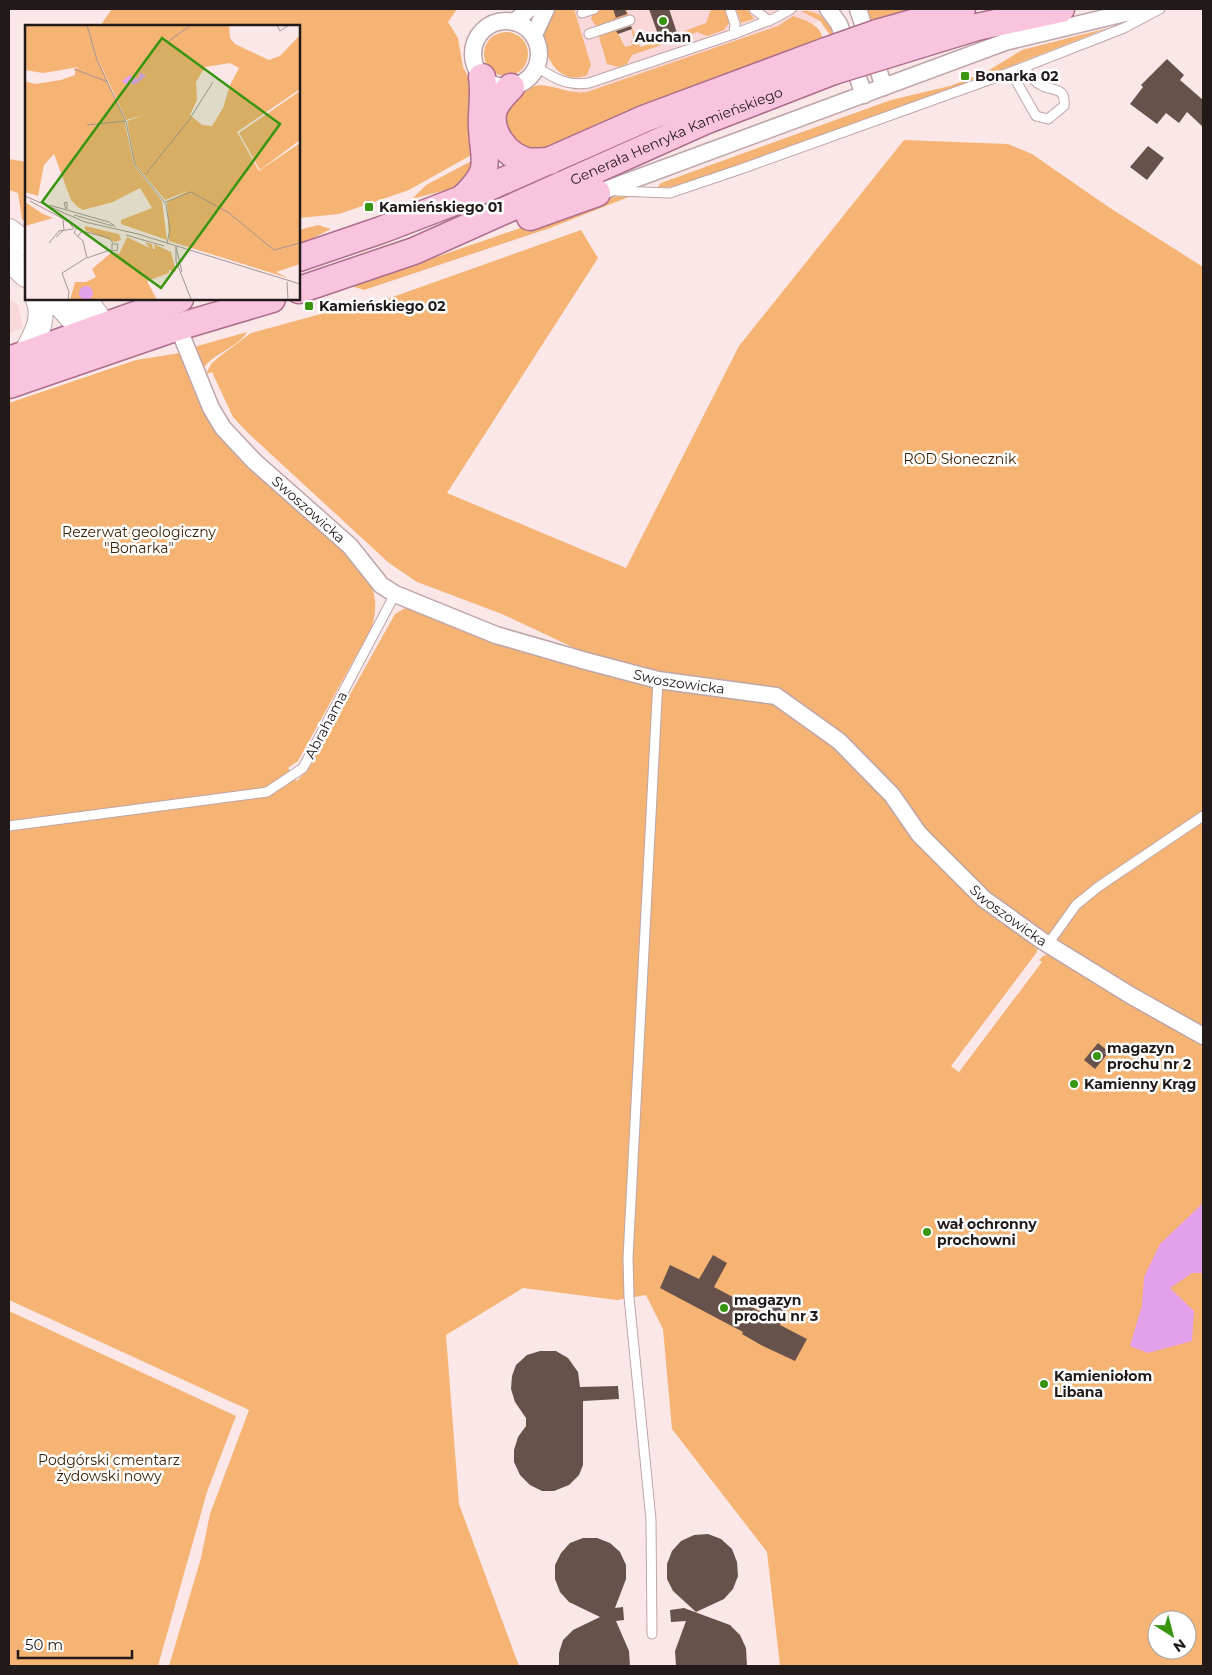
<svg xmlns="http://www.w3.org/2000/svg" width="1212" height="1675" viewBox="0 0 1212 1675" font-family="Montserrat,sans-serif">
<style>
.built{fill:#fad7d9}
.green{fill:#f5b374;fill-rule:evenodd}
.water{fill:#e4a1eb}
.building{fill:#66514b}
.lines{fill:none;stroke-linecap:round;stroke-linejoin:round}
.lane-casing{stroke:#bea5a7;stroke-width:11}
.street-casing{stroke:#bea5a7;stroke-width:19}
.secondary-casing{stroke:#bea5a7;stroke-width:26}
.primary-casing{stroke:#ac6e8b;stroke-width:29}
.lane{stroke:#fff;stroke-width:9}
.street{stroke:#fff;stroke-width:16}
.secondary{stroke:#fff;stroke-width:24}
.primary{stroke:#fac4df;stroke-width:26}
.primary-bridge-casing{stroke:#ac6e8b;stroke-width:29;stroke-linecap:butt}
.primary-bridge{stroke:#fac4df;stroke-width:26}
.poi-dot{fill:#389510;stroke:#fff;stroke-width:2}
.labels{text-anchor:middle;stroke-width:5;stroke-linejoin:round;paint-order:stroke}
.poi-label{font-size:14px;font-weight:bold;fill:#221919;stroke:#fff;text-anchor:start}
.street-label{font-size:14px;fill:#221919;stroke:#fff}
.park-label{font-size:14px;fill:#3e2101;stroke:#fff}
.inset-road{fill:none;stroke:#a59595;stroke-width:1}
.view{fill:#389510;fill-opacity:0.15;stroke:#389510;stroke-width:2.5}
.inset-edge{fill:none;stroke:#221919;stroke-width:2.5}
</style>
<rect width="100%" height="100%" fill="#fce7e8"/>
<!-- built -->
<g class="built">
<polygon points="559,9 840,9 783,40 578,120 556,16"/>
<polygon points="9,299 18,305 23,328 9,333"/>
</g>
<!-- green -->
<g class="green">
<polygon points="112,9 457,9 448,22 458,38 463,67 474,88 473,154 409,190 339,214 299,218 299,26 100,26"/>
<path d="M550 9H574L591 65 587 75C555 88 539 48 544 23 545 19 548 13 550 9Z"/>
<polygon points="604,9 626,9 629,16 600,27 595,25 591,19 593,13"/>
<polygon points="711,9 725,10 729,23 724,30 707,36 697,32 679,39 677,34 706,23"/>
<polygon points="736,9 747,9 754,19 741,23"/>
<polygon points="867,9 909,9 869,21"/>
<path d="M801 11C819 10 827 19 835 33L830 35 820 21Z"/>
<path d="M793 16C804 20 822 25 822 38L678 92 561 145 528 154 500 130 512 95C520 92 527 88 535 86 549 82 568 95 587 92L778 26Z"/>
<polygon points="630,23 640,47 675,35 676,40 632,55 627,64 619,67 607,64 599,37 615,28 625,47 632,45 631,41 634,40"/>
<polygon points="1108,28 911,105 679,186 657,188 661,183 891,100 950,86 986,72 1022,50"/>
<circle cx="506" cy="54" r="22"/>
<polygon points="904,140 1008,144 1032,154 1107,206 1203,267 1203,1031 1069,953 1055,938 1045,938 997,904 777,692 669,674 585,653 502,614 417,582 389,563 248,433 233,417 212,372 206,374 211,364 219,357 251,333 339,309 370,305 581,230 598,258 447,493 626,568 739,346"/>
<polygon points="481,156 465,185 412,199 426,185"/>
<polygon points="9,159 26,162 26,223 22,219 18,193 9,190"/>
<polygon points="631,196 550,228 364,290 352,286 596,202 614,197"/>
<polygon points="318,225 331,229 299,245 299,230"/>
<path d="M247 332C239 347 213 353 203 369L194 347Z"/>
<path d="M180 353 210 420 223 440 355 560C373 587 380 595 372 627L298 761 288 768 297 781 309 768 395 614 407 607 779 704 814 726 1037 942V952L951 1066 974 1084 959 1072 1042 962 1039 960 1043 956 1055 952 1203 1040V1666H780L767 1552 672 1429 663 1329 646 1295 617 1300 523 1288 446 1335 459 1504 519 1666H169L201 1558 210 1514 249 1410 9 1300V403L136 360ZM1157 1620H1187V1650H1157Z"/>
<polygon points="9,1311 236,1416 207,1492 158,1666 9,1666"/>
</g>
<!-- water -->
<polygon class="water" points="1203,1203 1203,1273 1192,1273 1170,1288 1194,1311 1192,1341 1148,1353 1130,1346 1142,1305 1144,1277 1160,1244"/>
<!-- building -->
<g class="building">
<polygon points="613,9 625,9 627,14 612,19 616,18"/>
<polygon points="649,9 669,9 677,33 660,40"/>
<polygon points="631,26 632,29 618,34 616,31"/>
<polygon points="1167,59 1184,75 1180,80 1203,100 1203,127 1187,112 1179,123 1166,113 1157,124 1130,104 1143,87 1141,85"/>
<polygon points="1148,146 1164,158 1147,180 1130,167"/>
<polygon points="1098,1043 1109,1052 1095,1069 1084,1060"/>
<polygon points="713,1255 727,1263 714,1287 765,1314 775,1300 788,1307 780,1325 807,1339 795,1361 761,1345 742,1334 743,1332 660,1288 670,1265 699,1279"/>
<polygon points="540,1351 556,1351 568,1358 578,1372 580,1387 618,1386 619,1399 583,1401 583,1465 579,1475 569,1485 554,1491 542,1491 530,1485 520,1475 514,1462 514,1450 518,1437 526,1426 526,1418 515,1402 511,1389 512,1376 516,1365 527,1355"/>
<polygon points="708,1534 721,1539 732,1549 737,1562 738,1576 733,1589 724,1599 696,1612 673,1591 667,1579 667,1564 672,1551 681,1541 694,1535"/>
<polygon points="583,1538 597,1538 610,1543 620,1552 626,1565 626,1579 615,1608 623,1607 624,1620 616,1621 629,1651 630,1666 559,1666 559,1653 563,1640 573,1630 600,1617 569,1602 560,1592 555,1579 555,1565 561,1553 570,1543"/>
<polygon points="684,1608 730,1625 740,1635 746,1648 747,1666 676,1666 675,1651 686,1621 671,1622 670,1610"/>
</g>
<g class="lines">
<defs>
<g id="lane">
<polyline points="730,9 735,24 734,34"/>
<polyline points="754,9 769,21"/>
<polyline points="582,13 594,9"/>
<polyline points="589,34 630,20"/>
<path d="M537 67C555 79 567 86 589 83L734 34 775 18 791 9"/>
<path d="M1011 72 1036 116 1048 119 1064 106C1066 86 1053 92 1041 85 1033 81 1029 74 1024 67"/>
<polyline points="617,191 670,193 738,170 1011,72 1124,28 1160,9"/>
<polyline points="9,826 267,792 303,768 395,594"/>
<polyline points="1048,944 1076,905 1098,887 1203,816"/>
<polyline points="652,1634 651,1520 629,1297 628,1258 658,680"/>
</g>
<g id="street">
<polyline points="828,9 839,24 864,95"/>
<polyline points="858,9 884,87"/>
<circle cx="506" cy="54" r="33"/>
<polyline points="514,22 529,9"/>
<polyline points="534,35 546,9"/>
<polyline points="597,193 1005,42 1142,9"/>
<path id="s1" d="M178 327 211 408 223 428 254 461 350 546 381 585 395 594 496 635 586 661 658 680 776 696 839 741 892 795 919 834 984 899 1041 940 1130 995 1203 1036"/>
</g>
<g id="secondary">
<polyline points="9,231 26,244"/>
<polyline points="9,259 26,275"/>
<polyline points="55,299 97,345"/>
<polyline points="84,299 105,327 104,343"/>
<path d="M25 355C35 335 46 321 38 299"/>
</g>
<g id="primary">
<polyline points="877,33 962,9"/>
<polyline points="886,55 977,27 1061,9"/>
<path d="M511 87C504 94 495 103 493 113 490 134 507 156 527 161 534 162 543 161 550 161"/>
<path d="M463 198C493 169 484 164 482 128 481 111 485 95 482 77"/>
<polyline points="530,217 597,193"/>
<polyline points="299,258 381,230 462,199 646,118 826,51"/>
<path id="s2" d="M299 290 414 251 705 121 834 71"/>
<polyline points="9,360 180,299"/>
<polyline points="9,385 178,327 272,299"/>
</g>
</defs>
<!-- lane casing -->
<use href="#lane" class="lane-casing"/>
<!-- street casing -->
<use href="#street" class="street-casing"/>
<!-- secondary casing -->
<use href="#secondary" class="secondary-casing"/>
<!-- primary casing -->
<use href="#primary" class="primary-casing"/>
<!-- lane -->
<use href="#lane" class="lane"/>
<!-- street -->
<use href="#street" class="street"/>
<!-- secondary -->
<use href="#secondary" class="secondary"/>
<!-- primary -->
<use href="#primary" class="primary"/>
<defs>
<g id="primary-bridge">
<polyline points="826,51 877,33"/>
<polyline points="834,71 886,55"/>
</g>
</defs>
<!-- primary-bridge casing -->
<use href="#primary-bridge" class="primary-bridge-casing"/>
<!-- primary-bridge -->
<use href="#primary-bridge" class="primary-bridge"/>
</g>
<!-- markers -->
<g class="poi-dot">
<circle cx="663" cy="21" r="5"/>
<rect x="960" y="71" width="10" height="10" rx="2.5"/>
<rect x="364" y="202" width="10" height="10" rx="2.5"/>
<rect x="304" y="301" width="10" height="10" rx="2.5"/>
<circle cx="1097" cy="1056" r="5"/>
<circle cx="1074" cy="1084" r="5"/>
<circle cx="927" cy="1232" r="5"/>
<circle cx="724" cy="1308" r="5"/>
<circle cx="1044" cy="1384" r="5"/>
</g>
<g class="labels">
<!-- poi labels -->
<g class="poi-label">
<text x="663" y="42" text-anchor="middle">Auchan</text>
<text x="975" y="81">Bonarka 02</text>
<text x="379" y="212">Kamieńskiego 01</text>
<text x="319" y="311">Kamieńskiego 02</text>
<text x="1107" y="1053">magazyn<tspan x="1107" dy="16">prochu nr 2</tspan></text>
<text x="1084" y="1089">Kamienny Krąg</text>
<text x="937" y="1229">wał ochronny<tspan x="937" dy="16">prochowni</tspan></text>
<text x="734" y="1305">magazyn<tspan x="734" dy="16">prochu nr 3</tspan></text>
<text x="1054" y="1381">Kamieniołom<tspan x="1054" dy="16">Libana</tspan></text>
</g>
<!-- street labels -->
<g class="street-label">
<text dy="5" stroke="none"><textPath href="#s2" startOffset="408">Generała Henryka Kamieńskiego</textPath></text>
<text dy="5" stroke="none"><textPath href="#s1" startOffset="229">Swoszowicka</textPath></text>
<text dy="5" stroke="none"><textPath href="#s1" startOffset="649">Swoszowicka</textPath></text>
<text transform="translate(326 725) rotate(-62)" y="5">Abrahama</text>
<text dy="5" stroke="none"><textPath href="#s1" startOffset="1069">Swoszowicka</textPath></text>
</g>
<!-- park labels -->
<g class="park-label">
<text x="960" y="464">ROD Słonecznik</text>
<text x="139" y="537">Rezerwat geologiczny<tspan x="139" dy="16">"Bonarka"</tspan></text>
<text x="109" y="1465">Podgórski cmentarz<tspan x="109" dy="16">żydowski nowy</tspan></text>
</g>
</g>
<!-- overview -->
<g transform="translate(25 25)">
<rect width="275" height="275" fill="#fce7e8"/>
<path d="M0 0H204L205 13 210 19 244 35 255 31 275 10V64L212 107 234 146 275 118V165L272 167 275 166V239L251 247 263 253 144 216 142 177 163 166 140 175 110 139 102 96 119 90 101 95 70 27 99 94 109 140 137 176 142 215 96 199V195L127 183 115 163 88 177 58 185 53 182 46 175 29 129 19 140 13 171 0 167V56L10 59 36 55 50 50V44L54 42 18 48 0 45ZM205 38 214 43 205 60 198 83 187 101 177 100 165 90 172 75 171 57 180 42ZM275 66V115L235 145 214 108ZM0 177 18 189 28 193 0 201ZM60 201 94 209 96 215 90 217 60 205ZM102 212 125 223 120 217 127 219 128 224H130L129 219 146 227 151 246 147 247 144 244V248L122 256 132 275H45L50 257H61L71 252 67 244 87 227 94 229Z" fill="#f5b374" fill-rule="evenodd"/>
<path d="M115 47 121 51 111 59H100L97 56 105 50 113 54ZM54 268a7 7 0 1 1 14 0a7 7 0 1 1-14 0Z" fill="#e4a1eb"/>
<path class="inset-road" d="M62 0 72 35 101 97 110 140 141 179 145 205 142 218M252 0 255 6 264 0M144 16 166 0M49 44 83 57M62 100 101 96M120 150 164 95 188 57M0 171 60 197 113 209 275 259M5 176 44 197 49 204M140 177 166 167 204 188 249 225 275 218M24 180 84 197 91 202M41 184 39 178 42 177V184M49 190 88 201M57 206 84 213 88 218M101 210 139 221M53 211 57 206 52 202 49 208 58 216 62 233 85 225 92 226 93 219H87V224M31 212 39 205 38 195M24 218 34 206 48 204M151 221V236L166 274M151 222 157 247M262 257 263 275M43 275 44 267 37 248 61 233"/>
<path class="view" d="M137 13 255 99 136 263 17 177Z"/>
<rect width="275" height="275" class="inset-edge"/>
</g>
<!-- border -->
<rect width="1212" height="1675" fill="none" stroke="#221919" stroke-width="20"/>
<!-- north arrow -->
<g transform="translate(1172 1635) rotate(144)"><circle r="24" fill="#ffffff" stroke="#a7a3a3"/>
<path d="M0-4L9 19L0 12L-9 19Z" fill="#389510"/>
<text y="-8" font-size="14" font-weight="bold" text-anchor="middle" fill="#221919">N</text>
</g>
<!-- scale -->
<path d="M18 1650v8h114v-8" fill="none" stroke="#221919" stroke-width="2.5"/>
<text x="25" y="1650" font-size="15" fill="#221919" stroke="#ffffff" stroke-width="4" paint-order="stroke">50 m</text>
</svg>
